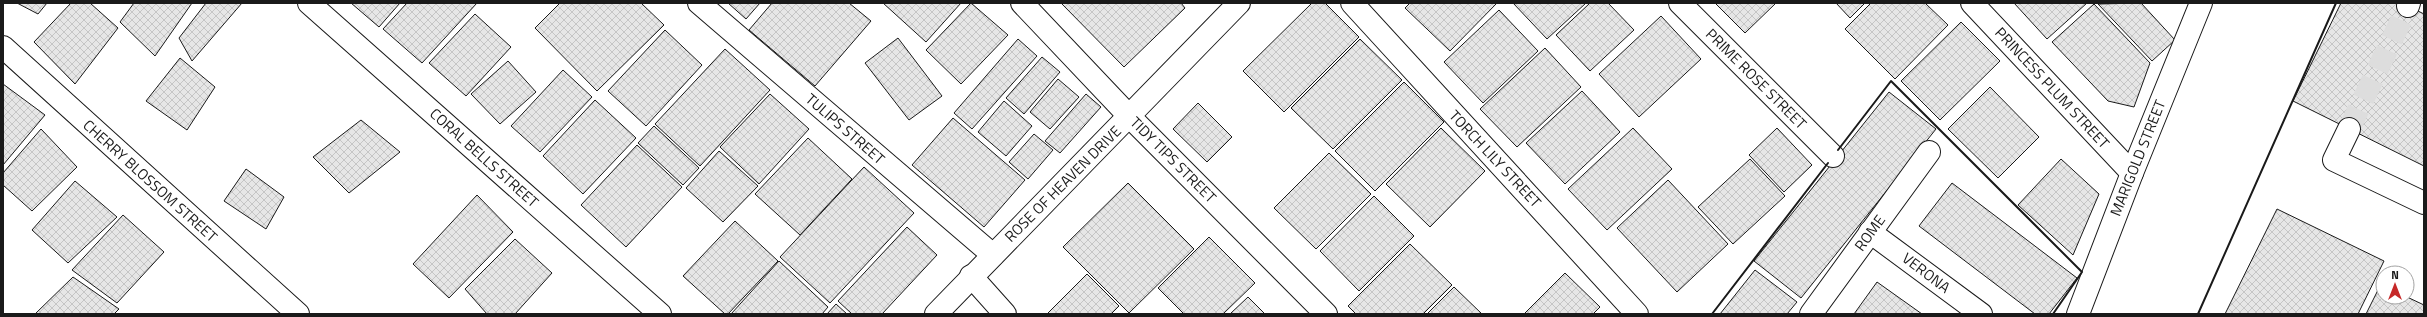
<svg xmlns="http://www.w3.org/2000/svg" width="2427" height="317" viewBox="0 0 2427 317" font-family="'Titillium Web',sans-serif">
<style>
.building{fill:url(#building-cross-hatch);stroke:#1a1a1a}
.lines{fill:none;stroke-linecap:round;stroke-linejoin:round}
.minor-tunnel{stroke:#ddd;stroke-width:22;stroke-dasharray:22 11;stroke-linecap:butt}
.minor-casing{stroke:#1a1a1a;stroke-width:24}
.minor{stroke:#fff;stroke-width:22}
.wall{stroke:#1a1a1a;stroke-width:2}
.labels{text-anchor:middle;stroke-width:3;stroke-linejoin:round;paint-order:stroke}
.street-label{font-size:15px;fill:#1a1a1a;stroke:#fff}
</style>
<defs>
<pattern id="building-cross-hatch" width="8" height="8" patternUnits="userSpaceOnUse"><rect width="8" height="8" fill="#e6e6e6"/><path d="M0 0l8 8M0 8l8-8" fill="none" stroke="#c5c5c5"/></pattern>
</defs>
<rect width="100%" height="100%" fill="#fff"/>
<!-- building -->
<g class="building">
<polygon points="17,3 47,3 38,14"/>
<polygon points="71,3 90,3 118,28 75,84 34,42"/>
<polygon points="134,3 192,3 155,56 120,22"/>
<polygon points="206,3 242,3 192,61 179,38"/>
<polygon points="351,3 400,3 379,27"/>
<polygon points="407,3 477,3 422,63 383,29"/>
<polygon points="560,3 641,3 664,25 597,91 535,28"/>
<polygon points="728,3 760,3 746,19"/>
<polygon points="772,3 849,3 871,21 815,86 749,30"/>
<polygon points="883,3 961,3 926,42"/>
<polygon points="971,3 1008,35 961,84 926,50"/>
<polygon points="1061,3 1181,3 1185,8 1124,67"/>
<polygon points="1312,3 1325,3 1359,37 1284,112 1243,71"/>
<polygon points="1410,3 1497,3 1450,51 1405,8"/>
<polygon points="1513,3 1586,3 1547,39"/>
<polygon points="1590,3 1608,3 1634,30 1590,71 1556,35"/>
<polygon points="1715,3 1776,3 1745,33"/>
<polygon points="1836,3 1865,3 1850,18"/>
<polygon points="1871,3 1925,3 1948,25 1895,79 1845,29"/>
<polygon points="2014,3 2087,3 2047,39"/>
<polygon points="2141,3 2175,40 2152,61 2098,4"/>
<polygon points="2341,3 2402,3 2424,14 2424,166 2293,101"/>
<polygon points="2094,4 2150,63 2134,107 2108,101 2052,42"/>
<polygon points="1499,10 1538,51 1483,103 1444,62"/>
<polygon points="475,14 511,47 466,96 429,63"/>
<polygon points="1661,16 1701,59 1639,117 1599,74"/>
<polygon points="1961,22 2000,61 1940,120 1901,81"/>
<polygon points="665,30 702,65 646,126 608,91"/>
<polygon points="898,38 942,96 909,120 865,63"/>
<polygon points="1018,39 1037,56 972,129 954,113"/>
<polygon points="1360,39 1402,80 1333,149 1291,108"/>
<polygon points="1545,48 1581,87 1517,147 1480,109"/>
<polygon points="725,49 770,90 700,166 655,124"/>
<polygon points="1042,57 1060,72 1024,114 1006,98"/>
<polygon points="180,58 215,87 187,130 146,101"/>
<polygon points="508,61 536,92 500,124 471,94"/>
<polygon points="563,70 592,97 540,152 511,126"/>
<polygon points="1058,79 1079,97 1050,129 1030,112"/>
<polygon points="1404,82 1444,122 1375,191 1335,151"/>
<polygon points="3,84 45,115 3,165"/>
<polygon points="1990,87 2039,137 1998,178 1948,129"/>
<polygon points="1582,91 1620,132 1565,184 1526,143"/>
<polygon points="1889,92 1936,129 1801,298 1754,261"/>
<polygon points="770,94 809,129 759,184 720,147"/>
<polygon points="1086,94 1101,107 1060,153 1045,141"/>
<polygon points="595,100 636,138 583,194 543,156"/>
<polygon points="1004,101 1032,126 1006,156 978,132"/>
<polygon points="1198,103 1232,137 1207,162 1173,129"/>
<polygon points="953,118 1025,180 984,227 912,165"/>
<polygon points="361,120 400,152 349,193 313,157"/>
<polygon points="654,126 699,168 683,185 638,143"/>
<polygon points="1441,128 1485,171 1430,227 1386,184"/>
<polygon points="1633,128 1672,169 1607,230 1568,189"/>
<polygon points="1777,128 1812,165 1784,192 1749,155"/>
<polygon points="41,129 77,167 32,211 3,185 3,173"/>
<polygon points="1034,134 1053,150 1028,179 1009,162"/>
<polygon points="808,138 852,179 800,235 755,194"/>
<polygon points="637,145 682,187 626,247 581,205"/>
<polygon points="719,151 758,186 723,222 686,188"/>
<polygon points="1329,153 1371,194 1316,249 1274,208"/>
<polygon points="1750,159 1785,196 1733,244 1698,207"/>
<polygon points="2061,159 2099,194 2073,255 2018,205"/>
<polygon points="864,167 914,213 830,303 780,257"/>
<polygon points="246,169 284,197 266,229 224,201"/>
<polygon points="1668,180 1728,244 1677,292 1617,228"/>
<polygon points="75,181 117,217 68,263 32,230"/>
<polygon points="1128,183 1194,249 1129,313 1063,247"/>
<polygon points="1952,183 2077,278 2049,314 2035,314 1919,226"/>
<polygon points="477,195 513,232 449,298 413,264"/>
<polygon points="1374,196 1414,236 1359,291 1320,251"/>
<polygon points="2277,209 2384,261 2358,314 2225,314"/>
<polygon points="123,215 164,252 117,303 72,270"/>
<polygon points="735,221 778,261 728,314 725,314 683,276"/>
<polygon points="907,227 937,255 882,314 852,314 838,301"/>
<polygon points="1209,237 1255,283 1223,314 1184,314 1158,288"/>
<polygon points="515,239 552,273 515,314 487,314 465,289"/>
<polygon points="1410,244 1452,285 1423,314 1356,314 1348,306"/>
<polygon points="779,261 828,307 822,314 731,314"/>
<polygon points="1755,270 1797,302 1787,314 1720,314"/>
<polygon points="1565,273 1600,307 1593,314 1524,314"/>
<polygon points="1087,274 1119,306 1111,314 1047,314"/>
<polygon points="73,277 119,309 114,314 35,314"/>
<polygon points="1877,282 1922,314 1854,314"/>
<polygon points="2381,284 2383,285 2383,297 2407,297 2424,305 2424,314 2366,314"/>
<polygon points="1454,287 1482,314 1427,314"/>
<polygon points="1248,297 1265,314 1230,314"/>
<polygon points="836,304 847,314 827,314"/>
</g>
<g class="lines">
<!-- minor-tunnel -->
<polyline class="minor-tunnel" points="2349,129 2408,6"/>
<defs>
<g id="minor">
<polyline points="309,3 660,314"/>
<polyline points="699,3 993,255"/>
<polyline points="1022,3 1130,117 1326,314"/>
<polyline points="1352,3 1637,314"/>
<polyline points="1680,3 1833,156"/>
<polyline points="1972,3 2132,173"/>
<polyline points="2408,6 2409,3"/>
<polyline points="3,47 298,314"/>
<polyline points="2349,129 2334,160 2424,203"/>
<polyline points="1870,232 1981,314"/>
<polyline points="971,276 1005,314"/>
<polyline points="936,314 1239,3"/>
<polyline points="1811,314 1929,152"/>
<polyline points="2078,314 2132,173 2201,3"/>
</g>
</defs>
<!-- minor casing -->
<use href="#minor" class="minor-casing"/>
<!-- minor -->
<use href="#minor" class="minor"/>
<!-- wall -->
<g class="wall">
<polyline points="1838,150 1891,81 2082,272 2053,314"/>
<polyline points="1712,314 1828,163"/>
<polyline points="2198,314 2336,3"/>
</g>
</g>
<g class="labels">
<!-- street labels -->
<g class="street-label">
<text transform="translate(1756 79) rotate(45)" y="5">PRIME ROSE STREET</text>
<text transform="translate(2052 88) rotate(47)" y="5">PRINCESS PLUM STREET</text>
<text transform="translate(845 129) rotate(41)" y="5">TULIPS STREET</text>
<text transform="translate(484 158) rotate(42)" y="5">CORAL BELLS STREET</text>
<text transform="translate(2138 158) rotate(-68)" y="5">MARIGOLD STREET</text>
<text transform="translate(1495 159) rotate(47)" y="5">TORCH LILY STREET</text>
<text transform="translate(1173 160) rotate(45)" y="5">TIDY TIPS STREET</text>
<text transform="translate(150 181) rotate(42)" y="5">CHERRY BLOSSOM STREET</text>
<text transform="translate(1063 184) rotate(-45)" y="5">ROSE OF HEAVEN DRIVE</text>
<text transform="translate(1870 233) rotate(-54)" y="5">ROME</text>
<text transform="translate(1926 273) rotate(37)" y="5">VERONA</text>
</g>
</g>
<!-- border -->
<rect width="2427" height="317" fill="none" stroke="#1a1a1a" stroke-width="8"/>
<!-- north arrow -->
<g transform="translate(2395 285)"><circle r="19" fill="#ffffff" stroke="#a3a3a3"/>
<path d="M0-3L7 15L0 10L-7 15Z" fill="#c62828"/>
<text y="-6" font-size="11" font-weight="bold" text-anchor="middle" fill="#1a1a1a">N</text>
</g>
</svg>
